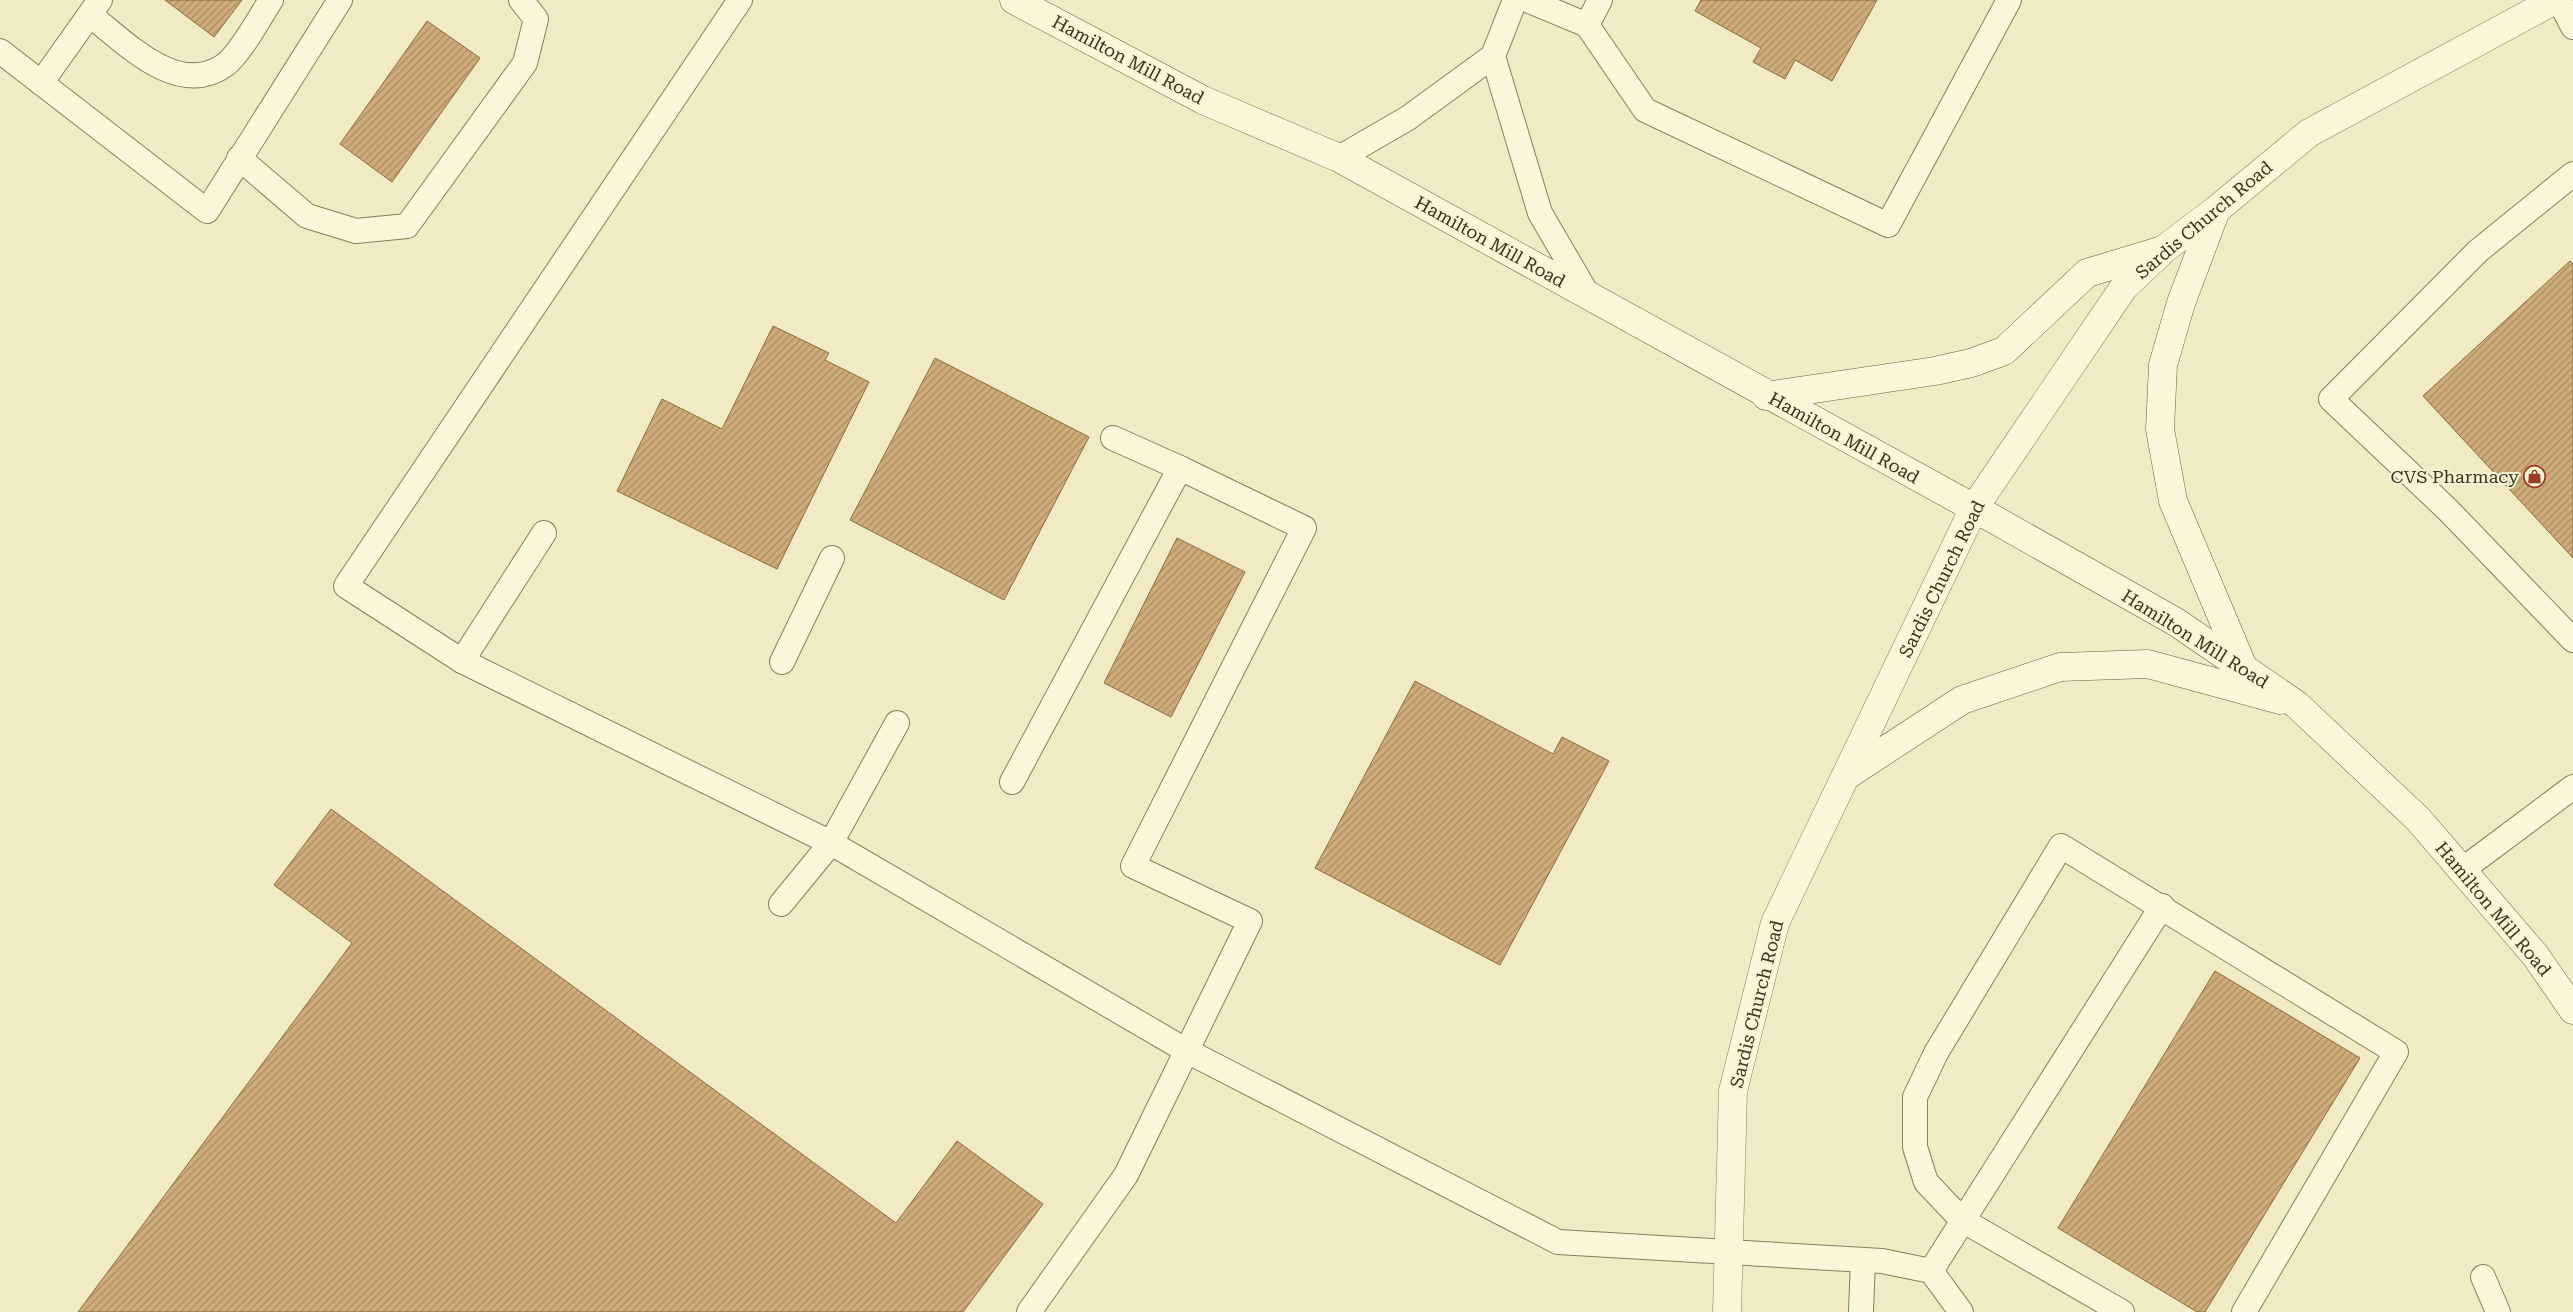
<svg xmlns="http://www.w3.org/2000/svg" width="2573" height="1312" viewBox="0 0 2573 1312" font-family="'Roboto Serif',serif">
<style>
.building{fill:url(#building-hatch);stroke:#8c6b3f}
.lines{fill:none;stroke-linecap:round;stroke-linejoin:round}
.service-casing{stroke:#8c7e5a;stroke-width:26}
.minor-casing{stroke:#8c7e5a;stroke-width:29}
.tertiary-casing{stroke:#8c7e5a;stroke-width:29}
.secondary-casing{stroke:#6e5e3d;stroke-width:29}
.service{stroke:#faf6d9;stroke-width:24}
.minor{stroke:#faf6d9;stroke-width:28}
.tertiary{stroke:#faf6d9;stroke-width:28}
.secondary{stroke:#faf6d9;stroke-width:28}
.labels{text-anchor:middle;stroke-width:4;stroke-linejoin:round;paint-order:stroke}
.street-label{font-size:18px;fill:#3c321f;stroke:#f7f3d5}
.poi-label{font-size:18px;fill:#3c321f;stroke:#f7f3d5;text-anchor:end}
</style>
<defs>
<pattern id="building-hatch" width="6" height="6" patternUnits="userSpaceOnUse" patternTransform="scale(1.25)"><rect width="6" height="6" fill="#cfac7a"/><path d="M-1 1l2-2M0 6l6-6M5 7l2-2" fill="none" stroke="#a98d63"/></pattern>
</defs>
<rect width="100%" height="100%" fill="#f0ebc5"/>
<!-- building -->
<g class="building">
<polygon points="165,0 242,0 214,37"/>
<polygon points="1701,0 1877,0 1832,81 1795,60 1785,79 1753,62 1761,48 1695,11"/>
<polygon points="427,21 480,58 392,182 340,144"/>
<polygon points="2570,261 2573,264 2573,558 2423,396"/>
<polygon points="773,326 829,353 825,360 869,382 777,569 617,491 662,399 722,429"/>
<polygon points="935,358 1089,437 1004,600 850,520"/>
<polygon points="1177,538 1245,572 1171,717 1104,683"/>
<polygon points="1415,681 1553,754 1562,737 1609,761 1500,965 1315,868"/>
<polygon points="331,809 896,1223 957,1141 1043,1204 963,1312 78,1312 352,943 274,885"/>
<polygon points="2215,971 2360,1058 2205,1312 2197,1312 2058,1228"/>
</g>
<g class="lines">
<defs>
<g id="service">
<polyline points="740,0 346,586 462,661 831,843 1187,1051 1558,1242 1882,1261 1931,1271 2162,906"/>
<polyline points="1527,0 1587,25 1645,110 1888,225 2009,0"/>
<polyline points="2559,0 2573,27"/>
<path d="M90 15C125 42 178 99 225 65 240 54 260 17 271 0"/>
<polyline points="1587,25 1600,0"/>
<polyline points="0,51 207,211 340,0"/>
<polyline points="1493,56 1540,213 1589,297"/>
<polyline points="41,83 100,0"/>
<polyline points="239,158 307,216 356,231 407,226 525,63 536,19 521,0"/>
<polyline points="1339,158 1408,118 1493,56 1515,0"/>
<polyline points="2573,174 2478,251 2331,399 2449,511 2573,640"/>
<polyline points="1113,438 1180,468"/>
<polyline points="462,661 544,533"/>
<polyline points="782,662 832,558"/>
<polyline points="1012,782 1180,468 1304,528 1133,866 1250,921 1126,1175 1029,1312"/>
<polyline points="2462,870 2573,787"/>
<polyline points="781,904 831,843 897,723"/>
<polyline points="1931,1271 1961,1312"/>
<polyline points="2483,1277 2498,1312"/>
<polyline points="1861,1312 1863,1260"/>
<polyline points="2122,1312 1962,1220 1926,1182 1915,1147 1915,1097 1936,1053 2061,846 2396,1052 2244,1312"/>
</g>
<polyline id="minor" points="1727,1312 1733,1091 1775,923 1974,508"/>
<polyline id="tertiary" points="1974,508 2124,287 2163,250 2216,210 2309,133 2555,0"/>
<g id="secondary">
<polyline points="1014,0 1203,100 1339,158 1974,508 2176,622 2297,705 2418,819 2535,955 2573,1010"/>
<polyline points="2216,210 2181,303 2163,365 2160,429 2173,501 2243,667"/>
<polyline points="1766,396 1935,371 1971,363 2004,351 2087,273 2163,250"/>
<polyline points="1846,776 1962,700 2060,667 2148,664 2280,700"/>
</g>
</defs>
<!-- service casing -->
<use href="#service" class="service-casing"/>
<!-- minor casing -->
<use href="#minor" class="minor-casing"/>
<!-- tertiary casing -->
<use href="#tertiary" class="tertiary-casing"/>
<!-- secondary casing -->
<use href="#secondary" class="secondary-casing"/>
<!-- service -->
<use href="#service" class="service"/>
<!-- minor -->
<use href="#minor" class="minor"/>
<!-- tertiary -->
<use href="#tertiary" class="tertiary"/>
<!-- secondary -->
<use href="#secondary" class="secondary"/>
</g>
<!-- icons -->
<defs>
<symbol id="shop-ring" viewBox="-11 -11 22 22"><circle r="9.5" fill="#f7f3d5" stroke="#9d3c28" stroke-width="1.5"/><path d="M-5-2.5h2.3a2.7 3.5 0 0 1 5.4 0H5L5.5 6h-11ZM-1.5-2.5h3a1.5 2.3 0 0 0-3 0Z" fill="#9d3c28"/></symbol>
</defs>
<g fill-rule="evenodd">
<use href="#shop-ring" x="2522" y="464" width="25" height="25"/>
</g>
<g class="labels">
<!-- street labels -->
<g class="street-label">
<text transform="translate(1128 60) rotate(28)" y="6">Hamilton Mill Road</text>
<text transform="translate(2204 220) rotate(-40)" y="6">Sardis Church Road</text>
<text transform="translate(1490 242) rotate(29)" y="6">Hamilton Mill Road</text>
<text transform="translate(1844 438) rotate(29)" y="6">Hamilton Mill Road</text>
<text transform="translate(1942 579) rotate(-64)" y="6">Sardis Church Road</text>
<text transform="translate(2195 639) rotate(32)" y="6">Hamilton Mill Road</text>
<text transform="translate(2493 909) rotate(50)" y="6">Hamilton Mill Road</text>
<text transform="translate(1757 1004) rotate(-76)" y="6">Sardis Church Road</text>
</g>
<!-- poi labels -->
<g class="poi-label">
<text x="2519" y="483">CVS Pharmacy</text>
</g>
</g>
</svg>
